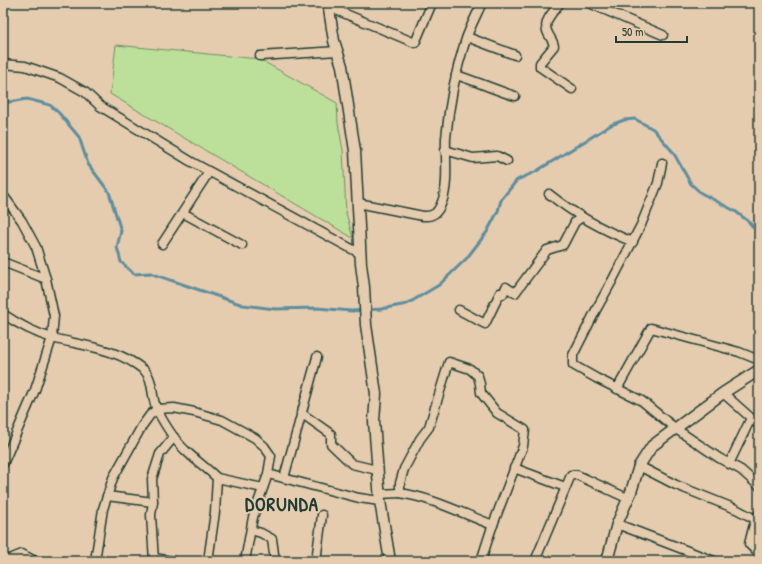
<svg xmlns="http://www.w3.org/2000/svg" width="762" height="564" viewBox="0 0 762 564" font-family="'Patrick Hand',sans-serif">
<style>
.green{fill:#bcdf99;stroke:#6e8e66}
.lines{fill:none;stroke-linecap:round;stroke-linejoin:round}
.stream{stroke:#5d8e9f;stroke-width:3}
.minor-casing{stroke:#1f3d34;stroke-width:11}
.tertiary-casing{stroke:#1f3d34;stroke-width:13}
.minor{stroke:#e6ccae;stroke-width:8}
.tertiary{stroke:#e6ccae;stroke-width:10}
.labels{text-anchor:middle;stroke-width:4;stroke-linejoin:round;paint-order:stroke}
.district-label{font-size:19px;font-weight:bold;letter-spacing:1px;fill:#1f3d34;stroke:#e6ccae}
</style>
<rect width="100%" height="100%" fill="#e6ccae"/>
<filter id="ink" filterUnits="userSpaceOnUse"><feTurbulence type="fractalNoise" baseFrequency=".025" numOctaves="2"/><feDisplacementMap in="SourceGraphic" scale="8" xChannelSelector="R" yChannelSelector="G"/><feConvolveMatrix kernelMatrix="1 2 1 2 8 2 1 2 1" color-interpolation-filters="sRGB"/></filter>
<g filter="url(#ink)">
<!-- green -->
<polygon class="green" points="116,45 259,59 337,103 338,123 343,150 346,213 353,238 110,94"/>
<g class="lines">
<!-- stream -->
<polyline class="stream" points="3,103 27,99 50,105 59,113 79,137 88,164 109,192 121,231 117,247 121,262 134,274 150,273 243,305 275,309 317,308 351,311 381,309 407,304 439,285 466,259 487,232 498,211 501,200 517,180 535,172 611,125 624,120 635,119 653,129 673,152 691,184 701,193 735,211 748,221 759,234"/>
<defs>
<g id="minor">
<path d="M560 3C554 11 543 21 547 31 549 37 553 40 554 46L540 63V67L572 89"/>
<polyline points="589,3 663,35"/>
<polyline points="329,7 415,43 432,3"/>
<polyline points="467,37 515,55"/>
<polyline points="260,56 338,51"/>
<polyline points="3,64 25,66 60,78 85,92 100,106 190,161 361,254"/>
<path d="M456 75C476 81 495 90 515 96"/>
<polyline points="445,150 473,158 497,156 507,161"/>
<polyline points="662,163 658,183 641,225 612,281 597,308 573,355 573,365 596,378 642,401 676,429 719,458 741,470 759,486"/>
<path d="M549 194C574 214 603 230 633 242"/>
<polyline points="3,195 22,221 36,247 46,279 54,316 52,338 35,390 3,464"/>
<path d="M358 203 423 216C434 217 438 212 442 202 449 184 445 157 446 138 449 106 455 73 465 42 469 29 476 16 482 3"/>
<polyline points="183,213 242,245"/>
<polyline points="162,244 209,172"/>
<polyline points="3,262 46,279"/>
<polyline points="459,310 485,324 500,293 503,294 506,287 515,293 547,250 563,245 575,222 582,217"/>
<path d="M3 314C18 324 35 333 52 338 84 346 117 348 144 370 154 379 151 398 157 410 164 423 174 440 185 450 195 460 207 468 217 478L215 512 208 561"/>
<polyline points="617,389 651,328 739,352 759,360"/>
<polyline points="723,393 759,425"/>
<polyline points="301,413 331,434 331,444 352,464 377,470"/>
<polyline points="729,464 751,418"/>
<polyline points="639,466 676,485 736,509 755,519"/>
<polyline points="514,468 565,487"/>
<polyline points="268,474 359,498 380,501"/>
<polyline points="217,478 263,488"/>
<polyline points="284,478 317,357"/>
<path d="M400 493C433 498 461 513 493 525"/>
<polyline points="379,494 400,493 400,483 404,469 420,439 429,427 449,362 470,369 478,376 480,384 481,393 497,413 525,430 523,446 491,530 481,561"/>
<polyline points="107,496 153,502"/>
<path d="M759 514C753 522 752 534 749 544L759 554"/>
<polyline points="617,524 714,561"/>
<polyline points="251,530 261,533 272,539 275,561"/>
<polyline points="154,558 172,561"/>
<polyline points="3,559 7,560 22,554 35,561"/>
<polyline points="95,561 103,509 113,478 142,426 150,415 157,409 174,408 194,412 222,420 255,438 264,446 271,456 268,474 253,517 245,561"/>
<polyline points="154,561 151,515 153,502 152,479 160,454 174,437"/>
<polyline points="316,561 322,515"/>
<polyline points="535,561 571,475 577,475 629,499"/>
</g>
<g id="tertiary">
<polyline points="328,3 334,41 342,66 355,151 361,264 364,287 366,325 376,394 374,421 380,501 390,561"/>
<polyline points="607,561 617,524 631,492 639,466 652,446 723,393 759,370"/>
</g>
</defs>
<!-- minor casing -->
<use href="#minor" class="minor-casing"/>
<!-- tertiary casing -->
<use href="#tertiary" class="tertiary-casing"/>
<!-- minor -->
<use href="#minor" class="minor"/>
<!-- tertiary -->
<use href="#tertiary" class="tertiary"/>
</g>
</g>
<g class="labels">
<!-- district labels -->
<g class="district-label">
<text x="282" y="511">DORUNDA</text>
</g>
</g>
<!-- margin -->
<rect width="762" height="564" fill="none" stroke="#e6ccae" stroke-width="16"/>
<rect x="8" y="8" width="746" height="548" fill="none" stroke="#1f3d34" stroke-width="1.5" filter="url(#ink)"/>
<!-- scale -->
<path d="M616 36v6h71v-6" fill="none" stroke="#1f3d34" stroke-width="2"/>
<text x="622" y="36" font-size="12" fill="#1f3d34" stroke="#e6ccae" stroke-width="3" paint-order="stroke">50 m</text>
</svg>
